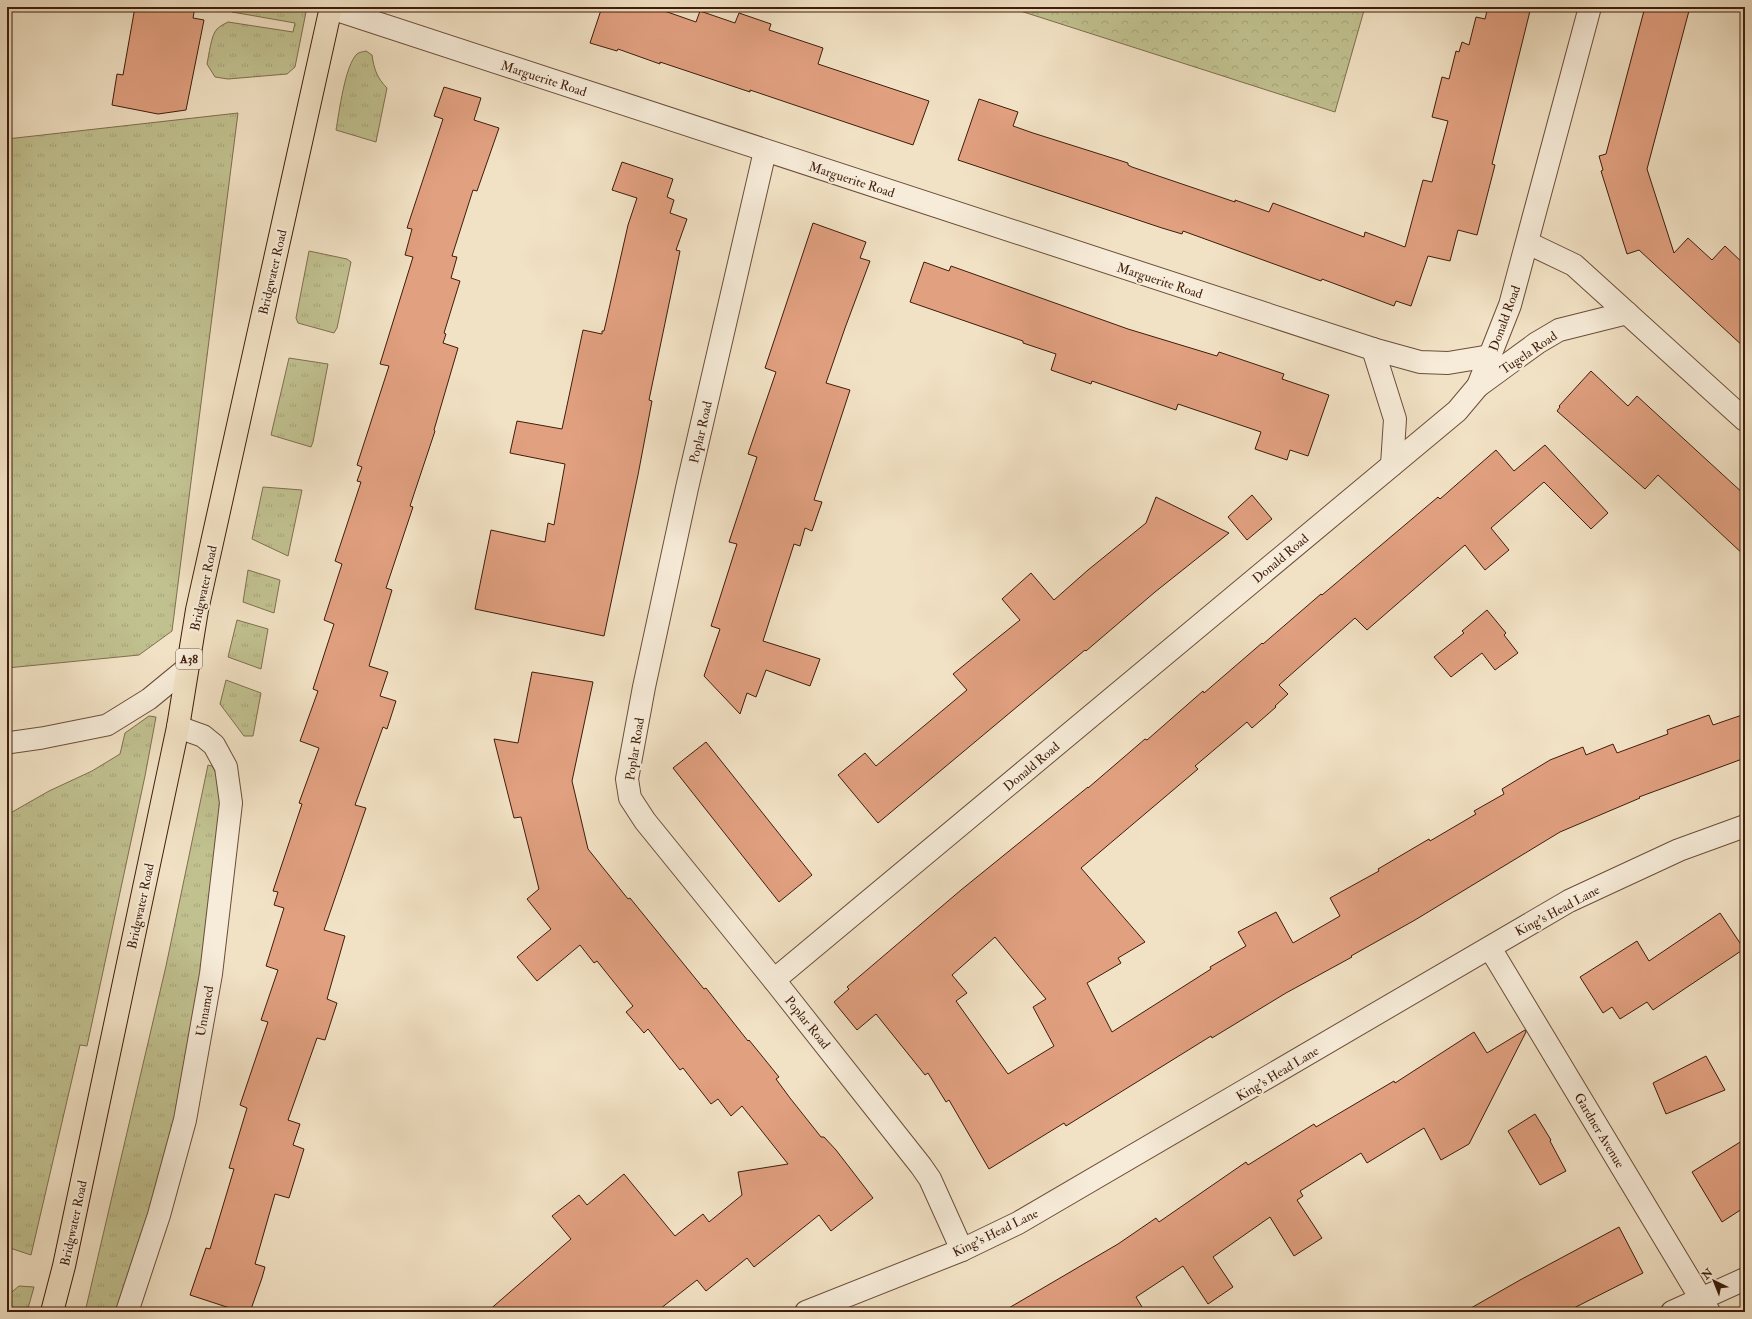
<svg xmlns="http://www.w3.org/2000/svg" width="1752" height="1319" viewBox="0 0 1752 1319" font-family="'IM FELL Double Pica',serif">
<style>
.grass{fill:url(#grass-tufts);stroke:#806f4e}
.forest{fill:url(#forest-crowns);stroke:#806f4e}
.building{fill:#e1a080;stroke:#3f1d0b;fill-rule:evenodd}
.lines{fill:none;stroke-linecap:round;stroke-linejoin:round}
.service-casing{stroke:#6c4e3a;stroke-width:23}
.minor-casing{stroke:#6c4e3a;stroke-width:24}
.tertiary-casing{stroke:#6c4e3a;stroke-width:24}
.trunk-casing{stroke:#3f1d0b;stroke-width:24}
.service{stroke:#f7ecd9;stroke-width:21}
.minor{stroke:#f7ecd9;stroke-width:22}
.tertiary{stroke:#f7ecd9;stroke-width:22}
.trunk{stroke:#f2e2c5;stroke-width:22}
.labels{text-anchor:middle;stroke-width:4;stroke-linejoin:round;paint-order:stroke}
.shield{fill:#f7ecd9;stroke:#765b49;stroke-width:1}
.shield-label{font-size:12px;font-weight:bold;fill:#3f1d0b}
.street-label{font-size:13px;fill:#3f1d0b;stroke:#f7ecd9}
</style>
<defs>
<pattern id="grass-tufts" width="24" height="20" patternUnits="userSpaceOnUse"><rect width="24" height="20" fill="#c1c190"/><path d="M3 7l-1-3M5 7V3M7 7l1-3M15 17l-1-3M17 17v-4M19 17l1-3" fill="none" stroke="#a7a57b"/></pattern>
<pattern id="forest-crowns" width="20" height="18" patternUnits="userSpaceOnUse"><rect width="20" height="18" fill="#c1c190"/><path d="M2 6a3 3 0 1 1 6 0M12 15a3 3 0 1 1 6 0" fill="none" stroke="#a7a57b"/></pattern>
</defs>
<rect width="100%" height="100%" fill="#f2e2c5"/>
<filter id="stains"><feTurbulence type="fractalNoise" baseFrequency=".005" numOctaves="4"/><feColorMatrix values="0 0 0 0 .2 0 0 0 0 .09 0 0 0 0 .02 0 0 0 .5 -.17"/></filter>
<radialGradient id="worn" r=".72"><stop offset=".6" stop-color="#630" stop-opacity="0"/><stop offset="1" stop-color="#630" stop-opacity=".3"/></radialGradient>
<!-- grass -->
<g class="grass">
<path d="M228 7H307L295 67 287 74 228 79 215 77 207 64C209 55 211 35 217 29 220 26 224 24 228 22L293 32 295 23 232 12Z"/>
<path d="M366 51 372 55C374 69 377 78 387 88L376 142 336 130C339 113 345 65 357 54 359 52 363 52 366 51Z"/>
<polygon points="238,113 172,631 139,655 7,668 7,139"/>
<polygon points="309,251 347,259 351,262 337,328 334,333 298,323 296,318"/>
<polygon points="289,358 328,364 313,442 311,447 271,435"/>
<polygon points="263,487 302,490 288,556 252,539"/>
<polygon points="248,570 280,580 274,613 243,602"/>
<polygon points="237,620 268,629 261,669 228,657"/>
<polygon points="226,680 261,693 253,736 244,736 220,704"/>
<polygon points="149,716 156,717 145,776 87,1046 80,1045 31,1255 7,1247 7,815 49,791 92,771 120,754 125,733"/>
<path d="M208 765 212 766C229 794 223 814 220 845L177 1123 119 1312H85L166 966Z"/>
<polygon points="19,1286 34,1287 27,1312 8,1312 7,1296"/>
</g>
<!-- forest -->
<polygon class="forest" points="1008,7 1365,7 1335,112"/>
<!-- building -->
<g class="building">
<polygon points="135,7 195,7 193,18 204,20 186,110 158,114 112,105 117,74 123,75"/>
<polygon points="602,7 653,7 696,22 700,11 735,23 739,13 771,24 769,30 823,48 818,64 929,101 913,145 750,90 750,92 660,62 660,64 618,49 617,51 590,43"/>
<polygon points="1488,7 1531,7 1492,164 1495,165 1477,235 1458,230 1450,261 1428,256 1411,306 1396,301 1394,306 1322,279 1321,281 1183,231 1182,234 1162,228 958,160 979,99 1018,112 1013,126 1033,133 1128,163 1128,165 1132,167 1235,202 1235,200 1269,212 1273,203 1364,237 1365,232 1405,247 1423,180 1432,182 1448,121 1432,117 1442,77 1449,79 1456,51 1459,52 1462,42 1469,45 1476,17 1485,19"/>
<polygon points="1645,7 1690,7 1647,169 1674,253 1688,238 1712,260 1725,246 1745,265 1745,348 1639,250 1627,254 1601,171 1603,170 1599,156 1606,154"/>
<polygon points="444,87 481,98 474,120 499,128 477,191 473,190 452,256 457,257 451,278 460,281 444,333 446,334 443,343 458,348 434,430 435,431 410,506 413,507 386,588 392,590 369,666 388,672 380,696 396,701 387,729 383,727 355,805 366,808 324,930 345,936 327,999 337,1003 325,1040 317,1038 288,1120 300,1124 293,1145 304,1149 289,1198 275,1194 255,1264 265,1267 262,1278 250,1312 242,1312 190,1295 206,1248 210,1249 234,1169 229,1168 247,1108 240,1105 268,1022 261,1020 278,970 266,966 284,908 274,905 278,892 273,891 302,804 299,803 319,748 300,741 318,691 313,689 334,624 324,620 342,564 335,561 361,482 357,481 362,467 357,465 389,366 380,364 413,257 405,255 412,229 407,228 443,119 434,116"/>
<polygon points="622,162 673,179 667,197 674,200 670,213 687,219 676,250 680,251 649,400 652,401 638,475 604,636 475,609 491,530 545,542 548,523 554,525 565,464 510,453 517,421 562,429 583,330 602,334 602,331 604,331 628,225 637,198 612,190"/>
<polygon points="813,223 866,242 860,258 870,261 845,328 826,383 850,390 814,500 822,502 812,531 805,528 800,546 794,544 763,641 820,659 810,686 766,670 756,697 747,693 740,714 704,676 720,629 711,626 737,544 729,542 757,457 748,454 776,372 765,368"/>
<polygon points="924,262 949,271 951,266 1128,329 1217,356 1219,352 1284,374 1282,379 1329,395 1308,456 1290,450 1287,460 1255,449 1261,432 1178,404 1176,410 1092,381 1091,384 1051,370 1056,354 1023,343 1023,341 910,302"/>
<polygon points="1591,371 1628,406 1637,396 1745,495 1745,556 1658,475 1645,489 1557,411 1560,407 1559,406"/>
<path d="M1545 445 1608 513 1591 529 1544 482 1491 528 1509 550 1485 570 1465 545 1367 630 1355 618 1279 685 1288 694 1275 706 1276 707 1252 728 1247 722 1195 766 1198 769 1081 868 1145 942 1118 958 1121 963 1087 983 1112 1032 1211 969 1210 967 1246 946 1238 932 1276 912 1293 943 1340 916 1330 898 1379 871 1378 869 1429 839 1430 841 1476 814 1474 811 1504 794 1502 789 1550 760 1583 747 1586 755 1613 744 1617 753 1668 734 1667 730 1709 715 1713 725 1745 714V758L1639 797 1640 798 1560 832 1415 920 1351 956 1352 957 1286 993 1212 1038 1211 1036 1066 1126 1064 1123 989 1169 949 1100 946 1102 928 1073 925 1075 876 1014 857 1030 834 1002 849 989 847 987 961 890 1088 787V788L1145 739 1147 740 1203 691 1204 693 1262 643 1263 644 1321 594 1322 595 1438 497 1440 499 1496 450 1514 471ZM995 937 1046 999 1033 1007 1054 1046 1008 1074 956 1001 967 993 952 975Z"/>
<polygon points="1252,495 1272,519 1247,540 1228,517"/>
<polygon points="1156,497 1229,533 1155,592 1086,651 1085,650 878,823 838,775 865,753 876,766 967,690 953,674 1020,620 1002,599 1031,573 1054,600 1088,570 1146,523"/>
<polygon points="1487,610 1506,633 1504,635 1518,653 1495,670 1482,653 1451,677 1434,657 1464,633 1462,631"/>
<polygon points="532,672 593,682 572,781 588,849 628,899 630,898 704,989 706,988 748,1041 749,1040 779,1077 776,1079 790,1098 821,1137 824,1137 836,1150 873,1198 831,1231 819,1215 754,1267 747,1258 706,1291 697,1280 656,1312 487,1312 571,1239 552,1216 579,1195 587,1205 624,1174 675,1236 703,1214 709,1222 742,1195 738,1172 788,1164 742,1106 731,1116 718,1099 711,1104 683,1068 680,1070 648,1029 644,1033 626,1012 633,1006 597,961 594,963 580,945 537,981 517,957 551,929 527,899 539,889 521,817 514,818 494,739 518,743"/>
<polygon points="706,742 812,875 779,902 673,768"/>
<polygon points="1720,913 1744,949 1653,1010 1647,1002 1620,1019 1612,1007 1603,1013 1580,977 1637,941 1649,961"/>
<polygon points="1525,1030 1526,1032 1469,1144 1441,1160 1424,1128 1367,1163 1361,1153 1300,1191 1303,1196 1297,1200 1322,1238 1294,1256 1270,1217 1213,1257 1233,1287 1208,1304 1183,1266 1136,1297 1145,1312 1002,1312 1118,1244 1156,1218 1159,1222 1246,1162 1248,1165 1314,1124 1316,1127 1394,1081 1395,1083 1474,1032 1487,1053"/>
<polygon points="1706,1056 1725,1090 1666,1114 1653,1083"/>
<polygon points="1535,1114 1551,1140 1550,1141 1566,1171 1540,1185 1508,1131"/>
<polygon points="1745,1139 1745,1207 1722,1222 1692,1172"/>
<polygon points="1619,1227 1643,1273 1566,1312 1464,1312 1520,1280"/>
</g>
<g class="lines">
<defs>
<polyline id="service" points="7,743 42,738 107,725 149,699 188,667"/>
<g id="minor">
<polyline points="331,8 1373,349 1420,362 1448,363 1490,356"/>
<polyline points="765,151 687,488 644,687 627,779 630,798 645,821 774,980 921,1166 930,1179 962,1250"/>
<polyline points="1528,243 1574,265 1745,420"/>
<polyline points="1373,349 1395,419 1392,465"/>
<polyline points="1478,386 1537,343 1559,330 1627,313"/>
<polyline points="1490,948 1709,1312"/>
<polyline points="774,980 1457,411 1478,386 1510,305 1590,7"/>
<polyline points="127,1312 159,1215 185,1120 211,974 231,803 226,767 214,745 203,736 178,727"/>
<polyline points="1672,1312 1745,1279"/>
</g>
<polyline id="tertiary" points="806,1312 962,1250 1018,1223 1569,901 1679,850 1745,826"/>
<polyline id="trunk" points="52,1312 64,1266 178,727 197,610 331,7"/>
</defs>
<!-- service casing -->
<use href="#service" class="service-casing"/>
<!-- minor casing -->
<use href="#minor" class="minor-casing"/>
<!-- tertiary casing -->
<use href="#tertiary" class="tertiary-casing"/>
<!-- trunk casing -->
<use href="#trunk" class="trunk-casing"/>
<!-- service -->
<use href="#service" class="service"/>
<!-- minor -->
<use href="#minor" class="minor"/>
<!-- tertiary -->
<use href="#tertiary" class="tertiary"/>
<!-- trunk -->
<use href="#trunk" class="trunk"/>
</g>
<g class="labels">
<!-- shield labels -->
<rect class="shield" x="176" y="649" width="26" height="20" rx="3"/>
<g class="shield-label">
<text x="189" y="663">A38</text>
</g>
<!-- street labels -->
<g class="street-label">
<text transform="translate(544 78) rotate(18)" y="5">Marguerite Road</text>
<text transform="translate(852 179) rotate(18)" y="5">Marguerite Road</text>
<text transform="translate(272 272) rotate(-77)" y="5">Bridgwater Road</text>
<text transform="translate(1160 280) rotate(18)" y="5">Marguerite Road</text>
<text transform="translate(1504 318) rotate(-70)" y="5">Donald Road</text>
<text transform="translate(1528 352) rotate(-34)" y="5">Tugela Road</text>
<text transform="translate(700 432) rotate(-77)" y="5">Poplar Road</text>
<text transform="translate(1280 558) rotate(-40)" y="5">Donald Road</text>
<text transform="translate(203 588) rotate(-78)" y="5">Bridgwater Road</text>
<text transform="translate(634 749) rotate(-81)" y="5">Poplar Road</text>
<text transform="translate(1031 766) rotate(-40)" y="5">Donald Road</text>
<text transform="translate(140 906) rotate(-78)" y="5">Bridgwater Road</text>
<text transform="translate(1557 910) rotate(-28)" y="5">King's Head Lane</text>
<text transform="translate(204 1011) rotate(-80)" y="5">Unnamed</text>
<text transform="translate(808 1022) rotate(51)" y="5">Poplar Road</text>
<text transform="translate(1277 1073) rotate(-31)" y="5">King's Head Lane</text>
<text transform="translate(1600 1130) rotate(59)" y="5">Gardner Avenue</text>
<text transform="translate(73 1223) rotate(-78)" y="5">Bridgwater Road</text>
<text transform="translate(995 1232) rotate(-26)" y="5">King's Head Lane</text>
</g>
</g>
<!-- margin -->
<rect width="1752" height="1319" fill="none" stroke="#f2e2c5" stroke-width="24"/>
<rect x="8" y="8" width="1736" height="1303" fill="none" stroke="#3f1d0b" stroke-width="2"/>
<rect x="12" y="12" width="1728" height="1295" fill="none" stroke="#3f1d0b"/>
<!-- north arrow -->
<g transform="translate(1714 1281) rotate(317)" stroke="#f7ecd9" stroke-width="3" paint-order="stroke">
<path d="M0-3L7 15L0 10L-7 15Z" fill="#3f1d0b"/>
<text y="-6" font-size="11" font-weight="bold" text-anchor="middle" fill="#3f1d0b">N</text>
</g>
<rect width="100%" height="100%" filter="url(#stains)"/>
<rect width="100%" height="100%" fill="url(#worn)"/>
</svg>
